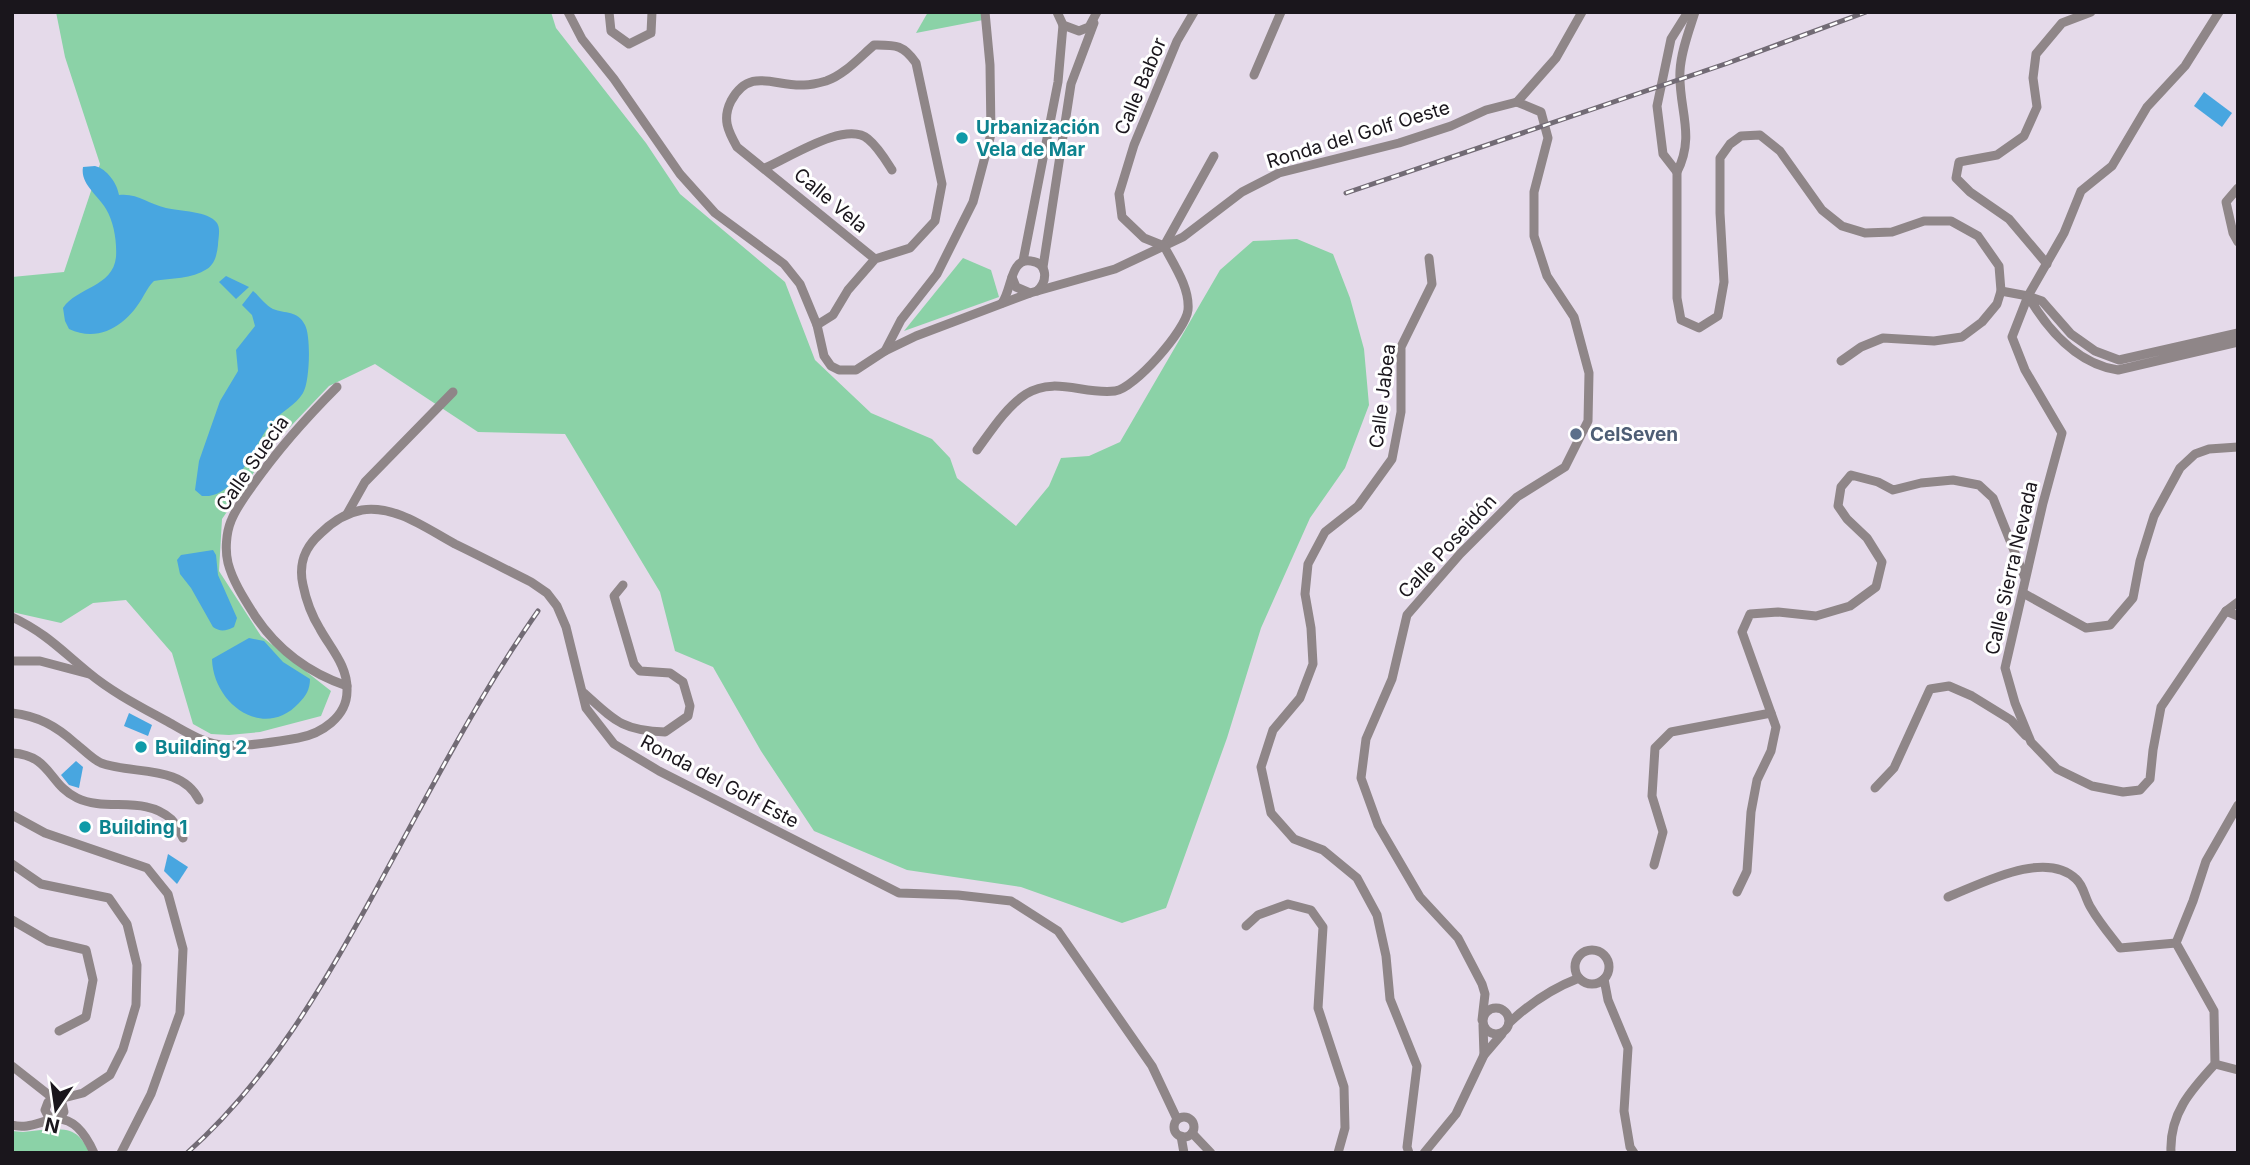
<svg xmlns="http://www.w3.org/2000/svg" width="2250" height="1165" viewBox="0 0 2250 1165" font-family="Inter,sans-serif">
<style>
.green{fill:#8bd2a7}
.water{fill:#48a6e0}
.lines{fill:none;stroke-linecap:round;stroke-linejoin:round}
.minor{stroke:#8f8688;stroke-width:9}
.rail-casing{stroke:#726b75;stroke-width:5}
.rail{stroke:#fff;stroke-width:2.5;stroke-dasharray:8;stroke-linecap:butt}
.culture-dot{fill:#0f9aa8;stroke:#fff;stroke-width:2.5}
.service-dot{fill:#5c6f8a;stroke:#fff;stroke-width:2.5}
.labels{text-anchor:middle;stroke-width:6;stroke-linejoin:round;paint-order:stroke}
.street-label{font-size:19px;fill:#1a161c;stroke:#fff}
.culture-label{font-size:19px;font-weight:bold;fill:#0d838f;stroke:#fff;text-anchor:start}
.service-label{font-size:19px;font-weight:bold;fill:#4e5e75;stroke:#fff;text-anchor:start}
</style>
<rect width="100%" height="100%" fill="#e5daea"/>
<!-- green -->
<g class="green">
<polygon points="56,12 551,12 556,28 646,143 680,194 785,282 815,360 871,413 932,439 950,458 957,478 1016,526 1049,486 1061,458 1089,456 1120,442 1220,270 1253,241 1297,239 1333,254 1350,298 1364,349 1369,405 1345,468 1310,518 1261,628 1227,738 1166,908 1122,923 1021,887 907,870 814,831 761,751 713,667 675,651 660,592 565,434 478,432 375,364 329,386 272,446 222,519 219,571 261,636 331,691 321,716 260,732 229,735 211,734 193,724 172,653 126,600 93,603 61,623 12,612 12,277 64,272 100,164 65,57"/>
<polygon points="928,12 983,12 983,20 916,33"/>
<polygon points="963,258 991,270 999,297 904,331"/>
<path d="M50 1129C73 1129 79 1132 90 1153H12V1131L23 1132Z"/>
</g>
<!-- water -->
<g class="water">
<polygon points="2204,92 2232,113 2222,127 2194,106"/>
<path d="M95 166C107 169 117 183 119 195 138 193 148 204 166 208 179 211 209 211 217 223 221 229 218 239 218 245 217 254 215 264 207 269 192 279 171 278 154 281 149 286 147 290 144 295 129 323 101 344 69 329L65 321 63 308C77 287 113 287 116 257 117 242 114 222 106 209 98 195 80 184 83 167Z"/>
<polygon points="226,276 249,287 236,299 219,282"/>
<path d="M253 291C259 296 266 306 273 309 285 314 298 310 305 325 311 336 310 382 303 393 296 405 281 412 272 422 253 445 237 499 202 496L195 490 199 461 220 401 238 371 236 350 255 326 252 315 242 305Z"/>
<path d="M213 550 216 555 218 575 237 618 234 627C226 631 220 632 213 627L191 588 180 574 177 560 181 555Z"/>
<path d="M249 638 264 641 283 662 310 679C310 689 306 696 299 703 264 741 213 704 212 659Z"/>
<polygon points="129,713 152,725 148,736 124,726"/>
<polygon points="76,761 83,767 79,788 69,785 61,775"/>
<polygon points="168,854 188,867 177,884 164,871"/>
</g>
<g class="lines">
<!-- minor -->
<g class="minor">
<polyline points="568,12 582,39 614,79 680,174 715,213 784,264 800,284 817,325 824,356 831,366 839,370 856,370 885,351 916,336 1030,293"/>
<polyline points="609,12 611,31 629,44 651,33 652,12"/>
<polyline points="1057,12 1063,25 1079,31 1089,27 1097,12"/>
<path d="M1695 12C1689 31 1681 51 1680 71 1678 108 1696 135 1677 172V298L1681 320 1699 328 1718 316 1724 282 1720 213V158L1730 144 1741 136 1760 135 1780 151 1822 210 1842 226 1865 233 1892 232 1924 221H1951L1978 236 1999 266 2001 291 1997 304 1982 322 1962 337 1934 341 1883 338 1861 347 1841 361"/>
<polyline points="2219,12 2185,66 2147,107 2112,166 2081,191 2064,233 2028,296 2012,337 2025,370 2062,433 2043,503 2005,668 2015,703 2031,742 2057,769 2092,786 2123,792 2140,790 2150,779 2153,750 2161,707 2226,611 2238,602"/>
<polyline points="1254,75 1281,12"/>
<polyline points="1517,102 1556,58 1582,12"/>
<path d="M765 168C789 158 846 120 868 139 878 147 885 159 892 170"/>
<polyline points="1677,172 1663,154 1657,106 1671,39 1688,12"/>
<polyline points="2238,188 2226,202 2233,233 2238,242"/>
<polyline points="1164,246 1214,156"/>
<polyline points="1023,261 1058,82 1063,25"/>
<polyline points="2047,264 2009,219 1970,192 1956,178 1959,162 1997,155 2024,136 2037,107 2033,78 2036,54 2062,23 2091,12"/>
<polyline points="1043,267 1071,84 1094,23"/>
<polyline points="1012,277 1016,287 1030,293 1115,269 1183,237 1242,192 1279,173 1399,143 1451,126 1486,110 1517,102"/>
<polyline points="2001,291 2028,296"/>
<path d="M1002 303C1012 290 1010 257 1031 261 1048 263 1048 281 1037 291"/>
<path d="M817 325 833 315 848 290 875 259 910 248 935 221 942 184 916 63C903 44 895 45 874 45 859 58 844 75 826 81 819 83 811 85 804 85 775 87 750 66 731 101 722 119 728 131 737 147L875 259"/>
<path d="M2238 333 2119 360 2095 351 2071 334 2042 301 2028 296C2048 330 2078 364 2118 370L2238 342"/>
<polyline points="885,351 901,320 937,274 973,202 991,134 990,65 985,12"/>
<path d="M337 387C305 419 279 448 253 485 245 496 236 508 231 521 226 533 225 551 228 563 233 582 245 600 255 616 277 649 309 673 347 686"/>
<path d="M977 450C991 431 1006 407 1026 394 1055 376 1084 395 1115 391 1134 389 1186 330 1188 310 1190 288 1174 265 1164 246L1144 238 1122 217 1119 194 1134 145 1177 41 1194 12"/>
<polyline points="347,514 365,482 453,392"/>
<polyline points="2023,593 2086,628 2110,625 2133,598 2140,561 2154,516 2180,468 2195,454 2209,449 2238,447"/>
<polyline points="2226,611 2238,616"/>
<path d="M12 617C46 633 62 651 89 673 113 693 143 708 170 723 182 730 195 738 208 742 232 750 273 742 298 738 321 734 347 717 347 691 348 666 331 649 320 629 312 616 306 600 303 585 298 563 305 547 321 533 332 522 346 513 362 510 396 505 427 529 455 544 480 556 505 569 531 582L547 593 557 606 566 627 586 708 614 744 659 771 899 893 958 895 1011 901 1058 931 1152 1066 1177 1119"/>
<polyline points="12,661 40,661 89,674"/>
<path d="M584 693C614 720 622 731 665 732L688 716 690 706 683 682 670 673 640 671 634 664 614 596 623 585"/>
<path d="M12 713C38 716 56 726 75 743 83 749 92 759 101 763 133 775 181 764 199 800"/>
<path d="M12 753C51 755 49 785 77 798 106 812 145 795 171 819 176 824 180 832 183 838"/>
<polyline points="1875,788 1894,768 1930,689 1949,686 1972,696 2011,720 2026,736"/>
<polyline points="12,815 45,833 147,868 168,894 183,949 180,1013 151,1094 121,1153"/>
<polyline points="12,864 41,884 109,898 127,924 137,965 136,1005 123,1049 110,1075 83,1093 48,1102 45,1110 48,1116 54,1118"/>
<polyline points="1654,865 1663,832 1652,796 1655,748 1671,732 1771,713"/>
<polyline points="1737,892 1747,871 1751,812 1757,780 1771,751 1776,727 1742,632 1750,614 1778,612 1816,616 1850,606 1876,587 1882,562 1867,538 1847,519 1838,506 1841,487 1851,475 1878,482 1893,490 1921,483 1953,480 1979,485 1993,498 2025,578"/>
<path d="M1948 897C1981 884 2045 849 2076 879 2084 886 2085 899 2091 908 2099 922 2110 935 2120 948L2176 943 2193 901 2206 861 2238 805"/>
<polyline points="12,920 48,941 86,950 93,980 86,1017 59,1031"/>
<polyline points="1246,926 1258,915 1288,904 1311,910 1323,927 1318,1008 1344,1087 1345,1128 1338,1153"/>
<circle cx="1592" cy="967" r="17"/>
<polyline points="1604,979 1608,1000 1628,1048 1624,1111 1630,1147 1634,1153"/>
<circle cx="1496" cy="1021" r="13"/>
<polyline points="1482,1020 1485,994 1482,984 1458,938 1420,897 1378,825 1361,778 1366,739 1392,679 1407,615 1460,554 1517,497 1565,467 1588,421 1589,373 1574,317 1547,276 1534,236 1534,192 1548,138 1541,112 1517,102"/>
<path d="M1509 1023C1529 1004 1553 988 1579 978"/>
<polyline points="1483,1025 1484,1055"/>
<polyline points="2215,1064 2238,1070"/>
<polyline points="12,1066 54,1099 62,1103 64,1112 60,1117 54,1118"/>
<circle cx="1184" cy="1127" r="10"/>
<path d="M12 1125C26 1129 37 1123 50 1120 73 1114 86 1135 94 1153"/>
<polyline points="1192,1133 1211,1153"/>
<polyline points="1181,1136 1184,1153"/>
<polyline points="1409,1153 1407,1147 1417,1066 1390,999 1386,956 1377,915 1357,878 1323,850 1294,839 1271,813 1261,767 1273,730 1300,698 1313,664 1311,628 1305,594 1308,564 1325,532 1358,506 1392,459 1401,412 1401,347 1432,284 1429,258"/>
<polyline points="1424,1153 1456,1114 1484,1055 1502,1034"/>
<path d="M2171 1153C2169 1114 2191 1090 2215 1064L2214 1011 2176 943"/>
</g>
<defs>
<g id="rail">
<polyline points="1346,193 1728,63 1866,12"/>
<path d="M187 1153C270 1079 325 983 378 886 429 793 477 698 538 611"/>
</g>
</defs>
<!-- rail casing -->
<use href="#rail" class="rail-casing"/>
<!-- rail -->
<use href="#rail" class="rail"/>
</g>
<!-- markers -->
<g class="culture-dot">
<circle cx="962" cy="138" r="7"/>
<circle cx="141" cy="747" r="7"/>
<circle cx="85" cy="827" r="7"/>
</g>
<circle class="service-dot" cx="1576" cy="434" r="7"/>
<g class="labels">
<!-- street labels -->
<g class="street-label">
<text transform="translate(1140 86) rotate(-67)" y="7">Calle Babor</text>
<text transform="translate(1358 134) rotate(-17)" y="7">Ronda del Golf Oeste</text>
<text transform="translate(831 200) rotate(40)" y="7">Calle Vela</text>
<text transform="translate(1382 396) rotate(-83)" y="7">Calle Jabea</text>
<text transform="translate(252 463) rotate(-55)" y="7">Calle Suecia</text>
<text transform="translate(1447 546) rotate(-47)" y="7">Calle Poseidón</text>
<text transform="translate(2011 568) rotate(-77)" y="7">Calle Sierra Nevada</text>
<text transform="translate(720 781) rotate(28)" y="7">Ronda del Golf Este</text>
</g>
<!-- culture labels -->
<g class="culture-label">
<text x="976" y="134">Urbanización<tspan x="976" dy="22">Vela de Mar</tspan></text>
<text x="155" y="754">Building 2</text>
<text x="99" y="834">Building 1</text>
</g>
<!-- service labels -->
<g class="service-label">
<text x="1590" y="441">CelSeven</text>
</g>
</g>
<!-- border -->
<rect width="2250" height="1165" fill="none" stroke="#1a161c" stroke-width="28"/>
<!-- north arrow -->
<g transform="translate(56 1109) rotate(193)" stroke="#ffffff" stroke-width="5" paint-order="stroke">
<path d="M0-5L12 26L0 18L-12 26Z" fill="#1a161c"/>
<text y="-10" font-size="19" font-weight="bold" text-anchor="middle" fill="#1a161c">N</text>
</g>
</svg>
